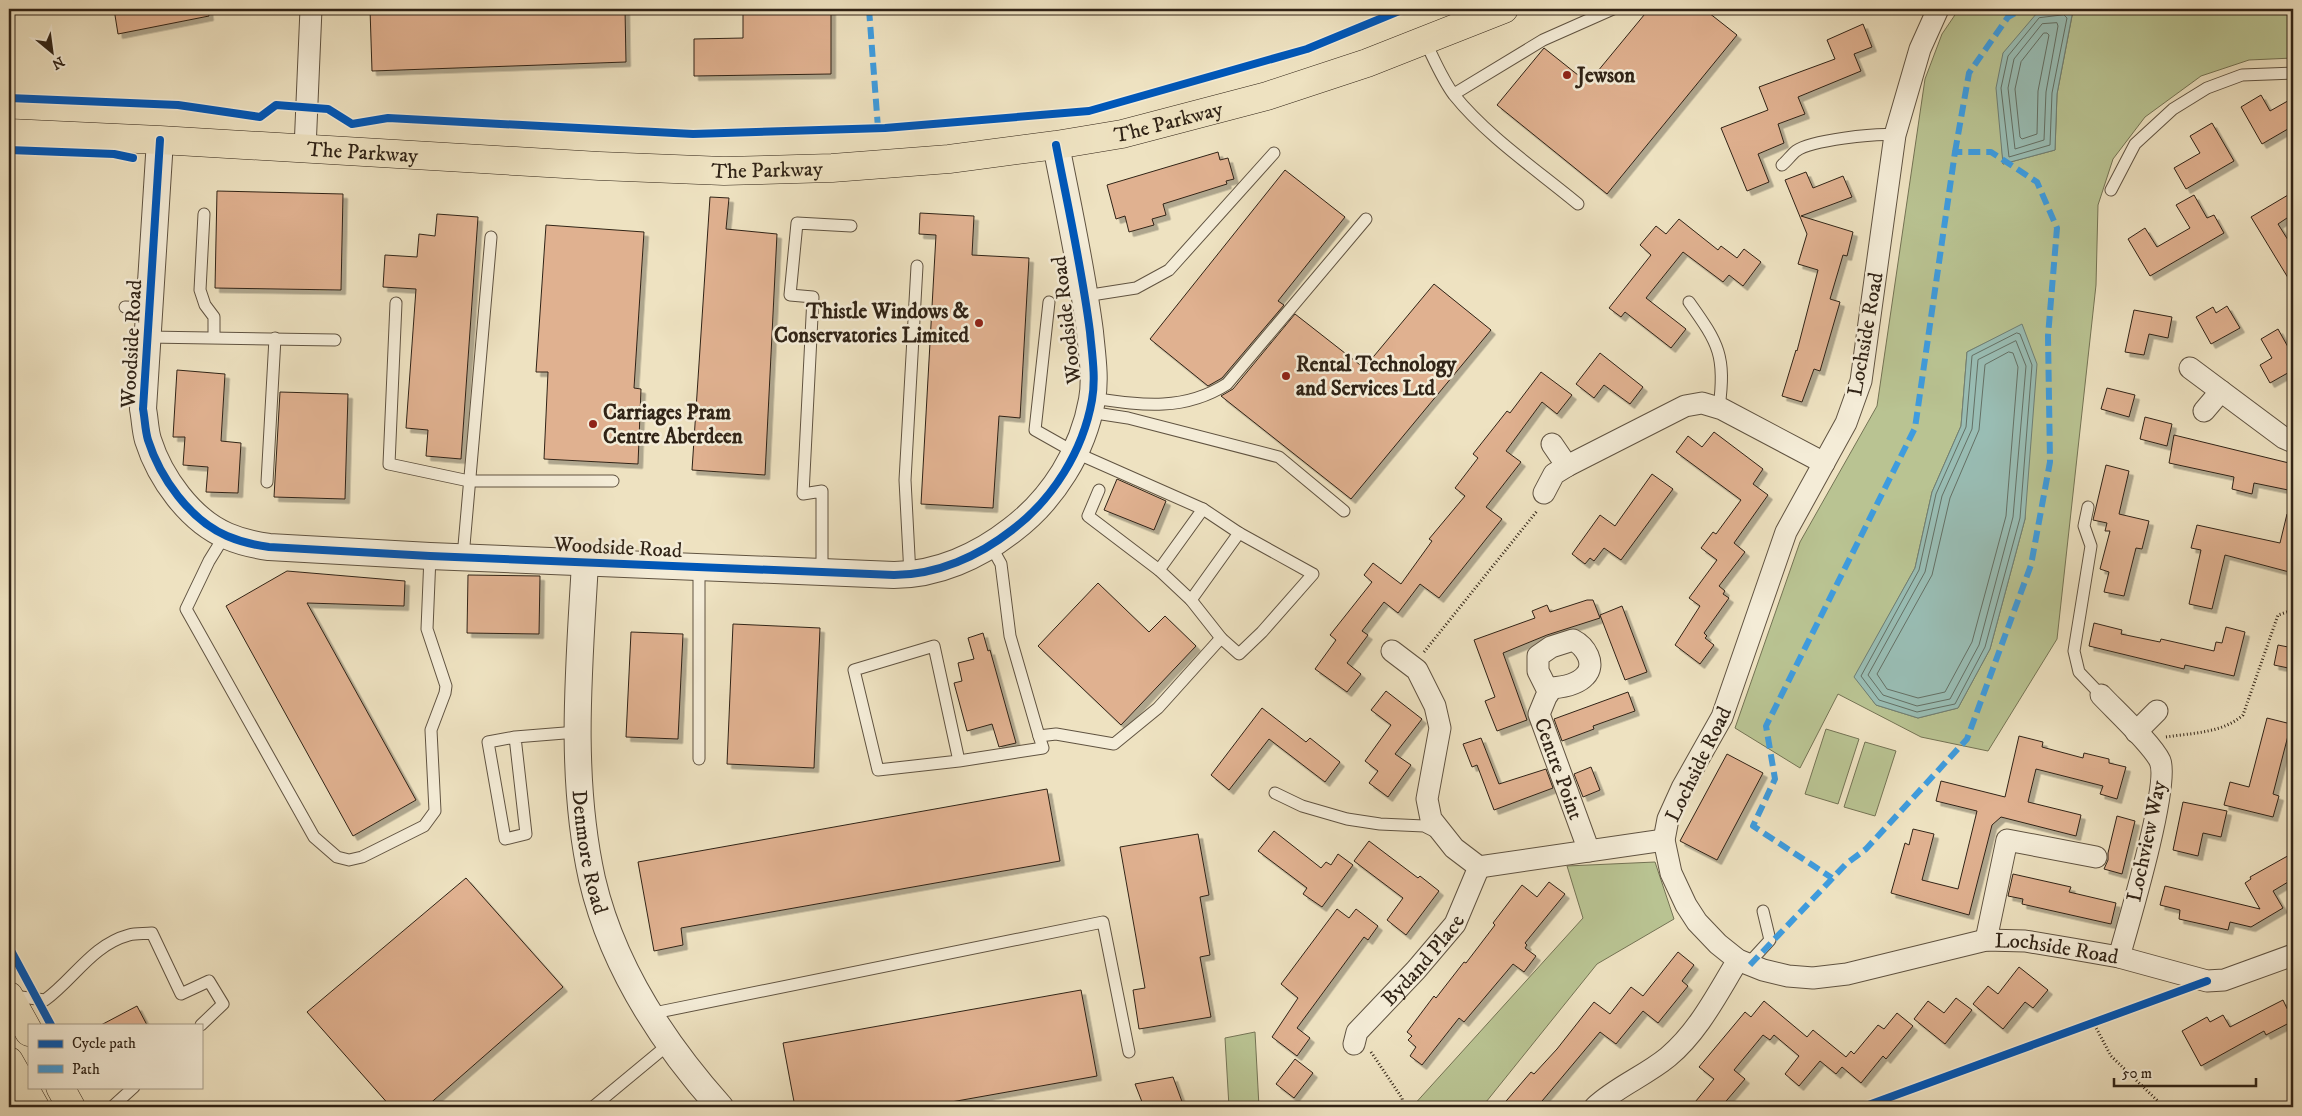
<svg xmlns="http://www.w3.org/2000/svg" width="2302" height="1116" viewBox="0 0 2302 1116" font-family="'IM FELL DW Pica',serif">
<style>
.green{fill:#b9c392;stroke:#747354;fill-rule:evenodd}
.water{fill:#99bdb4;stroke:#6f7f75}
.lines{fill:none;stroke-linecap:round;stroke-linejoin:round}
.shore{stroke:#647065;stroke-width:1}
.building{fill:#e0b190;stroke:#302316;filter:url(#shadow)}
.service-casing{stroke:#605341;stroke-width:13}
.minor-casing{stroke:#605341;stroke-width:23}
.tertiary-casing{stroke:#605341;stroke-width:28}
.primary-casing{stroke:#302316;stroke-width:29}
.path{stroke:#302316;stroke-width:3;stroke-dasharray:1 2.5;stroke-linecap:butt}
.service{stroke:#f4ecd7;stroke-width:11}
.minor{stroke:#f4ecd7;stroke-width:21}
.tertiary{stroke:#f4ecd7;stroke-width:26}
.primary{stroke:#eee2c1;stroke-width:28}
.quiet{stroke:#3e9cdf;stroke-width:6;stroke-dasharray:12 6;stroke-linecap:butt}
.cycleway-casing{stroke:#f4ecd7;stroke-width:11}
.cycleway{stroke:#0057b8;stroke-width:8}
.poi-dot{fill:#8f2418;stroke:#f4ecd7;stroke-width:2}
.labels{text-anchor:middle;stroke-width:5;stroke-linejoin:round;paint-order:stroke}
.poi-label{font-size:21px;font-weight:bold;fill:#302316;stroke:#f4ecd7;text-anchor:start}
.street-label{font-size:21px;fill:#302316;stroke:#f4ecd7}
</style>
<defs>
<filter id="shadow"><feDropShadow dx="4.5" dy="4.5" stdDeviation="0" flood-color="#0004"/></filter>
</defs>
<rect width="100%" height="100%" fill="#eee2c1"/>
<filter id="stains"><feTurbulence type="fractalNoise" baseFrequency=".004" numOctaves="4"/><feColorMatrix values="0 0 0 0 .2 0 0 0 0 .09 0 0 0 0 .02 0 0 0 .5 -.17"/></filter>
<radialGradient id="worn" r=".72"><stop offset=".6" stop-color="#630" stop-opacity="0"/><stop offset="1" stop-color="#630" stop-opacity=".3"/></radialGradient>
<!-- green -->
<g class="green">
<path d="M1959 9H2293V58L2249 60 2201 76 2145 117 2113 159 2098 205 2096 285 2057 639 1988 751 1921 737 1838 694 1800 768 1735 728 1800 542 1877 406 1925 79 1942 34ZM2073 11 2057 94 2055 150 2003 164 2001 130ZM2022 325 2025 519 1990 649 1958 708 1918 718 1876 705 1855 677 1915 568 1932 492 1961 426 1967 352Z"/>
<polygon points="1826,729 1859,739 1838,804 1805,794"/>
<polygon points="1865,742 1896,751 1875,816 1844,807"/>
<polygon points="1655,862 1674,919 1597,964 1482,1107 1412,1107 1583,918 1567,866"/>
<polygon points="1255,1032 1259,1107 1229,1107 1225,1038"/>
</g>
<!-- water -->
<g class="water">
<polygon points="2073,10 2057,94 2055,150 2003,164 1996,88 2003,53 2037,13"/>
<polygon points="2022,324 2037,364 2025,519 1990,649 1958,708 1918,718 1876,705 1854,677 1915,568 1932,492 1961,426 1967,352"/>
</g>
<g class="lines">
<!-- shore -->
<g class="shore">
<polygon points="2064,15 2067,18 2052,93 2050,145 2009,157 2001,88 2008,56 2039,18"/>
<polygon points="2057,23 2058,26 2046,92 2044,140 2015,149 2008,88 2014,59 2042,24"/>
<polygon points="2044,33 2047,33 2049,35 2038,91 2037,134 2022,139 2020,137 2015,89 2021,62"/>
<polygon points="2017,333 2020,334 2032,365 2020,518 1985,647 1955,704 1917,712 1879,700 1861,676 1919,570 1936,494 1966,427 1972,356"/>
<polygon points="2016,341 2026,366 2013,517 1979,645 1950,699 1917,706 1883,695 1868,675 1925,572 1942,496 1972,429 1978,360"/>
<polygon points="2009,352 2013,353 2018,367 2006,516 1972,642 1945,692 1918,698 1887,689 1877,674 1932,575 1950,498 1979,430 1985,365"/>
</g>
</g>
<!-- building -->
<g class="building">
<polygon points="114,9 208,9 209,16 118,34"/>
<polygon points="370,9 625,9 626,62 372,71"/>
<polygon points="743,9 831,9 831,74 694,76 694,39 743,38"/>
<polygon points="1649,9 1704,9 1737,35 1607,194 1497,105 1544,48 1588,83"/>
<polygon points="1863,24 1872,47 1854,54 1861,71 1798,97 1805,114 1778,124 1784,143 1758,154 1769,182 1747,191 1721,128 1768,110 1759,87 1835,59 1827,40"/>
<polygon points="2261,95 2270,111 2293,98 2293,126 2262,144 2241,107"/>
<polygon points="2212,123 2234,161 2186,189 2174,168 2200,153 2190,136"/>
<polygon points="1218,152 1220,160 1228,158 1234,179 1226,181 1227,184 1163,204 1166,215 1152,219 1154,225 1129,232 1125,216 1116,219 1107,185"/>
<polygon points="1285,170 1345,217 1278,301 1284,305 1222,378 1208,386 1150,339"/>
<polygon points="1806,172 1813,188 1843,176 1852,197 1801,216 1853,232 1847,256 1843,255 1830,299 1840,302 1820,371 1814,369 1802,402 1782,396 1796,350 1797,351 1818,270 1798,264 1807,234 1785,180"/>
<polygon points="217,191 343,194 341,290 215,288"/>
<polygon points="2194,195 2207,218 2214,215 2224,233 2150,276 2128,239 2145,228 2157,247 2190,228 2176,205"/>
<polygon points="2288,195 2293,204 2293,214 2278,224 2293,248 2293,286 2251,217"/>
<polygon points="710,197 729,198 726,229 777,234 765,475 692,470"/>
<polygon points="920,213 974,216 972,255 1029,258 1020,418 999,416 993,508 921,504 936,235 919,234"/>
<polygon points="437,214 478,217 461,459 426,456 428,430 406,428 416,289 383,287 385,255 417,257 419,234 435,236"/>
<polygon points="1679,219 1718,250 1721,246 1737,258 1744,249 1761,262 1743,286 1729,275 1723,282 1683,252 1646,298 1686,329 1671,348 1625,312 1621,317 1609,308 1651,255 1640,245 1656,226 1666,234"/>
<polygon points="546,225 644,232 634,388 641,389 638,464 544,459 548,372 536,372"/>
<polygon points="1434,284 1491,330 1351,499 1221,396 1233,389 1295,314 1364,368"/>
<polygon points="2227,306 2240,328 2211,344 2196,317 2213,307 2216,313"/>
<polygon points="2134,310 2172,317 2168,338 2149,334 2144,355 2125,352"/>
<polygon points="2278,329 2293,356 2293,370 2270,383 2260,365 2272,358 2261,339"/>
<polygon points="1600,353 1643,387 1630,404 1604,385 1594,398 1576,384"/>
<polygon points="177,370 225,374 221,441 241,443 238,493 206,492 208,467 183,465 185,437 173,437"/>
<polygon points="1541,372 1572,395 1557,414 1542,402 1506,451 1521,462 1486,507 1502,519 1439,598 1420,584 1398,613 1384,602 1362,631 1368,635 1347,663 1361,674 1347,692 1315,669 1336,640 1330,635 1372,582 1364,575 1373,563 1401,584 1432,541 1429,539 1465,496 1455,488 1478,458 1473,454 1507,411 1510,413"/>
<polygon points="2107,388 2135,395 2129,417 2101,409"/>
<polygon points="280,392 348,394 345,499 274,497"/>
<polygon points="2145,417 2172,424 2167,446 2140,439"/>
<polygon points="1714,432 1763,469 1753,484 1768,495 1734,543 1745,552 1719,586 1725,591 1723,594 1729,598 1704,633 1707,636 1705,638 1714,645 1700,664 1675,645 1700,606 1689,598 1717,560 1701,548 1713,532 1716,534 1741,500 1676,452 1688,436 1702,447"/>
<polygon points="2174,435 2293,464 2293,491 2254,483 2252,494 2232,489 2234,477 2169,463"/>
<polygon points="2106,465 2129,471 2119,514 2149,521 2142,549 2136,548 2124,596 2104,592 2109,572 2100,569 2110,531 2105,531 2107,523 2093,520"/>
<polygon points="1652,474 1673,489 1621,560 1604,548 1594,561 1590,558 1585,564 1572,554 1600,515 1615,526"/>
<polygon points="1117,479 1166,501 1154,530 1104,510"/>
<polygon points="2287,514 2293,515 2293,573 2225,555 2212,609 2189,604 2201,550 2191,548 2197,525 2280,543"/>
<polygon points="287,571 405,581 404,606 307,603 416,800 353,836 226,606"/>
<polygon points="468,575 540,576 539,634 467,633"/>
<polygon points="1098,583 1149,632 1165,616 1196,646 1121,725 1038,646"/>
<polygon points="1587,600 1593,600 1600,618 1547,635 1503,653 1527,720 1497,731 1485,701 1495,697 1474,640 1535,618 1532,611 1547,605 1550,612"/>
<polygon points="1622,606 1647,672 1625,680 1600,615"/>
<polygon points="2094,623 2122,630 2121,634 2160,642 2161,639 2214,651 2216,642 2222,643 2226,627 2245,632 2234,676 2185,665 2184,669 2089,646"/>
<polygon points="733,624 820,628 814,768 727,764"/>
<polygon points="631,632 683,634 678,739 626,737"/>
<polygon points="983,633 988,651 990,650 1016,743 999,747 992,724 967,731 954,683 962,681 958,663 974,659 968,638"/>
<polygon points="2278,645 2293,648 2293,669 2274,665"/>
<polygon points="1386,691 1422,719 1395,754 1411,765 1388,797 1369,783 1378,771 1365,761 1391,725 1371,710"/>
<polygon points="1628,692 1635,711 1593,726 1594,729 1562,741 1554,719"/>
<polygon points="1262,708 1306,742 1310,738 1340,762 1325,782 1269,739 1229,790 1211,775"/>
<polygon points="2267,718 2291,724 2273,794 2279,796 2273,817 2224,805 2230,782 2249,787"/>
<polygon points="2019,736 2043,742 2042,747 2083,758 2084,753 2109,759 2109,763 2126,767 2117,799 2100,794 2103,786 2036,769 2028,802 2081,815 2076,836 2001,817 1992,825 1969,915 1891,893 1905,843 1909,845 1913,829 1934,834 1922,880 1958,889 1977,811 1936,801 1941,781 2005,797"/>
<polygon points="1481,738 1499,784 1546,769 1553,788 1494,810 1477,765 1472,767 1463,744"/>
<polygon points="1727,754 1763,773 1717,860 1680,841"/>
<polygon points="1591,767 1600,790 1583,797 1574,774"/>
<polygon points="1047,789 1060,861 681,928 683,945 654,951 638,862"/>
<polygon points="2183,802 2227,811 2221,837 2203,833 2198,856 2173,850"/>
<polygon points="2117,816 2135,821 2122,874 2104,869 2108,860 2108,853"/>
<polygon points="1274,831 1321,868 1326,862 1331,865 1338,854 1353,865 1322,907 1303,894 1307,888 1258,851"/>
<polygon points="1198,834 1209,895 1200,897 1210,955 1200,957 1211,1017 1139,1029 1133,990 1145,988 1120,847"/>
<polygon points="1369,841 1418,878 1420,876 1439,891 1406,935 1387,920 1403,898 1354,861"/>
<polygon points="2293,853 2293,876 2287,880 2288,882 2273,891 2283,908 2251,927 2230,922 2228,930 2206,925 2179,919 2180,910 2160,905 2165,886 2260,909 2245,883 2251,879 2250,877"/>
<polygon points="2013,874 2071,887 2069,892 2116,903 2111,924 2022,904 2023,899 2008,896"/>
<polygon points="466,878 563,987 426,1107 391,1107 307,1012"/>
<polygon points="1549,882 1565,894 1525,943 1527,945 1525,948 1536,956 1524,972 1513,964 1464,1022 1459,1018 1422,1065 1410,1056 1416,1047 1408,1040 1412,1036 1407,1032 1434,996 1436,998 1464,962 1466,963 1495,925 1493,923 1522,885 1537,897"/>
<polygon points="1337,909 1349,918 1356,909 1378,926 1368,940 1364,937 1297,1028 1310,1038 1297,1056 1272,1037 1298,998 1281,984"/>
<polygon points="1678,952 1694,965 1682,981 1688,986 1658,1023 1643,1011 1616,1044 1600,1032 1537,1107 1501,1107 1531,1072 1534,1074 1557,1049 1594,1002 1610,1014 1631,987 1643,996"/>
<polygon points="2019,967 2048,990 2033,1008 2025,1002 2003,1029 1973,1004 1988,986 1998,994"/>
<polygon points="1081,990 1097,1076 923,1107 795,1107 783,1043"/>
<polygon points="1956,998 1972,1010 1945,1044 1914,1019 1928,1001 1944,1013"/>
<polygon points="2283,1000 2293,1021 2266,1035 2264,1031 2201,1066 2182,1031 2207,1017 2210,1022 2223,1015 2230,1027"/>
<polygon points="1764,1001 1807,1037 1813,1030 1846,1057 1851,1051 1854,1054 1878,1025 1884,1029 1897,1013 1913,1026 1886,1059 1883,1056 1861,1083 1842,1067 1836,1074 1820,1061 1799,1086 1785,1074 1799,1056 1774,1035 1770,1040 1763,1035 1734,1070 1745,1079 1721,1107 1691,1107 1714,1079 1699,1067 1745,1012 1751,1017"/>
<polygon points="137,1006 147,1025 101,1025"/>
<polygon points="1295,1059 1313,1073 1294,1098 1276,1084"/>
<polygon points="1173,1077 1184,1107 1144,1107 1135,1084"/>
</g>
<g class="lines">
<defs>
<g id="service">
<path d="M1425 41C1434 59 1442 79 1454 95 1487 136 1537 170 1578 204"/>
<polyline points="1454,94 1543,40 1613,9"/>
<path d="M1782 165C1787 161 1791 155 1796 151 1811 140 1876 133 1895 135"/>
<polyline points="2111,190 2135,144 2173,109 2207,88 2242,75 2293,73"/>
<polyline points="204,214 200,290 205,305 214,317 214,337"/>
<polyline points="1085,296 1136,288 1169,270 1274,153"/>
<path d="M1689 302C1719 344 1726 356 1719 408"/>
<polyline points="396,303 389,464 469,481 613,481"/>
<polyline points="125,307 149,308"/>
<polyline points="148,337 335,340"/>
<path d="M1092 398C1141 405 1183 412 1227 384L1366 219"/>
<polyline points="1089,412 1128,418 1279,457 1344,511"/>
<polyline points="267,482 275,338"/>
<polyline points="1099,490 1088,516 1159,570"/>
<polyline points="2088,507 2084,526 2091,546 2074,651 2079,672 2101,695"/>
<polyline points="225,535 209,561 186,609 314,837 337,857 349,860 362,857 424,826 435,811 431,730 445,693 446,686 427,629 430,556"/>
<polyline points="991,546 1001,564 1010,636 1039,736 1056,734 1114,744 1158,708 1221,638 1239,654 1262,632 1313,574 1239,533 1203,509 1074,452 1035,430 1049,302"/>
<polyline points="463,557 491,237"/>
<polyline points="699,568 699,759"/>
<polyline points="822,572 822,491 803,494 813,297 790,295 797,223 851,226"/>
<polyline points="910,575 905,480 917,266"/>
<polyline points="1191,600 1159,570 1203,509"/>
<polyline points="1221,638 1191,600 1239,533"/>
<polyline points="515,737 488,742 505,839 526,834 515,737 577,732"/>
<polyline points="959,761 934,646 854,670 878,770 959,761 1043,748 1039,736"/>
<polyline points="1275,793 1302,806 1347,819 1380,824 1424,826 1436,832"/>
<polyline points="1748,964 1770,940 1763,911"/>
<path d="M13 996 45 1000C74 979 92 945 129 935 136 933 145 934 152 933L181 994 209 981 223 1004 201 1025"/>
<polyline points="649,1014 1103,922 1129,1052"/>
<polyline points="112,1107 134,1087"/>
<polyline points="593,1107 669,1044"/>
</g>
<g id="minor">
<path id="s1" d="M1938 9 1920 49 1895 135 1861 381 1846 423 1786 532 1722 717 1682 788 1668 819 1664 840 1671 873 1686 905 1697 922 1718 944 1738 960 1763 970 1788 976 1813 978 1847 974 1986 940 2025 941 2073 949 2119 957 2207 981 2224 980 2293 955"/>
<polyline points="305,149 311,9"/>
<polyline points="2190,368 2284,438 2293,442"/>
<polyline points="2204,411 2221,391"/>
<polyline points="1552,444 1567,466"/>
<polyline points="1544,493 1554,474 1567,466 1685,406 1702,403 1722,409 1824,463"/>
<polyline points="1392,651 1417,670 1435,706 1440,728 1427,799 1431,819 1454,848 1479,867 1664,840"/>
<path id="s2" d="M1552 688 1546 687 1538 671V656L1551 647 1573 640C1585 646 1597 664 1585 676 1578 684 1563 687 1552 688L1546 697 1539 714 1589 851"/>
<path d="M2101 695C2115 710 2152 744 2160 761 2170 784 2128 925 2119 957"/>
<polyline points="2136,732 2157,711"/>
<polyline points="1986,940 2007,840 2096,857"/>
<path id="s3" d="M1354 1044 1357 1032 1416 970 1455 924 1479 867"/>
<path d="M1595 1107C1616 1087 1645 1076 1668 1057 1699 1031 1717 994 1738 960"/>
</g>
<g id="tertiary">
<path d="M160 140 143 409C145 419 145 430 148 440 160 478 190 520 227 536 241 542 254 545 269 547L430 556 894 575C937 575 979 556 1012 530 1053 499 1083 451 1092 400 1096 378 1092 354 1090 332 1082 269 1068 207 1056 145"/>
<path id="s4" d="M585 563C579 668 569 775 592 879 612 965 662 1042 720 1107"/>
</g>
<g id="primary">
<path id="s5" d="M9 133 160 140 599 166 724 171 832 168 949 159 1056 145 1122 134 1267 96 1367 63 1504 9"/>
<polyline points="9,996 29,1032"/>
<polyline points="9,1061 35,1107"/>
<polyline points="60,1087 71,1107"/>
</g>
</defs>
<!-- service casing -->
<use href="#service" class="service-casing"/>
<!-- minor casing -->
<use href="#minor" class="minor-casing"/>
<!-- tertiary casing -->
<use href="#tertiary" class="tertiary-casing"/>
<!-- primary casing -->
<use href="#primary" class="primary-casing"/>
<!-- path -->
<g class="path">
<polyline points="1424,652 1537,511"/>
<path d="M2166 737C2192 733 2223 733 2243 715L2278 615 2293 610"/>
<polyline points="2093,1022 2111,1056 2164,1107"/>
<polyline points="1371,1052 1402,1098 1404,1107"/>
</g>
<!-- service -->
<use href="#service" class="service"/>
<!-- minor -->
<use href="#minor" class="minor"/>
<!-- tertiary -->
<use href="#tertiary" class="tertiary"/>
<!-- primary -->
<use href="#primary" class="primary"/>
<!-- quiet -->
<g class="quiet">
<polyline points="869,9 878,128"/>
<polyline points="1955,152 1969,73 2008,17 2023,9"/>
<polyline points="1750,965 1846,864 1866,849 1967,739 2031,565 2050,462 2048,336 2057,228 2037,182 1991,152 1955,152 1915,428 1766,726 1775,779 1753,826 1832,878"/>
</g>
<defs>
<g id="cycleway">
<polyline points="9,98 178,105 260,117 276,105 328,109 352,124 388,118 693,134 885,128 1089,111 1307,49 1404,9"/>
<path d="M160 140 143 409C145 419 145 430 148 440 160 478 190 520 227 536 241 542 254 545 269 547L430 556 894 575C937 575 979 556 1012 530 1053 499 1083 451 1092 400 1096 378 1092 354 1090 332 1082 269 1068 207 1056 145"/>
<polyline points="9,150 114,154 133,158"/>
<polyline points="9,947 51,1025"/>
<polyline points="1863,1107 2207,981"/>
</g>
</defs>
<!-- cycleway casing -->
<use href="#cycleway" class="cycleway-casing"/>
<!-- cycleway -->
<use href="#cycleway" class="cycleway"/>
</g>
<!-- markers -->
<g class="poi-dot">
<circle cx="1567" cy="75" r="5"/>
<circle cx="979" cy="323" r="5"/>
<circle cx="1286" cy="376" r="5"/>
<circle cx="593" cy="424" r="5"/>
</g>
<g class="labels">
<!-- poi labels -->
<g class="poi-label">
<text x="1577" y="82">Jewson</text>
<text x="969" y="318" text-anchor="end">Thistle Windows &amp;<tspan x="969" dy="24">Conservatories Limited</tspan></text>
<text x="1296" y="371">Rental Technology<tspan x="1296" dy="24">and Services Ltd</tspan></text>
<text x="603" y="419">Carriages Pram<tspan x="603" dy="24">Centre Aberdeen</tspan></text>
</g>
<!-- street labels -->
<g class="street-label">
<text dy="7" stroke="none"><textPath href="#s5" startOffset="1164">The Parkway</textPath></text>
<text dy="7" stroke="none"><textPath href="#s5" startOffset="354">The Parkway</textPath></text>
<text dy="7" stroke="none"><textPath href="#s5" startOffset="759">The Parkway</textPath></text>
<text transform="translate(1066 320) rotate(-97)" y="7">Woodside Road</text>
<text transform="translate(1865 334) rotate(-80)" y="7">Lochside Road</text>
<text transform="translate(131 344) rotate(-87)" y="7">Woodside Road</text>
<text transform="translate(618 547) rotate(3)" y="7">Woodside Road</text>
<text transform="translate(1698 764) rotate(-64)" y="7">Lochside Road</text>
<text dy="7" stroke="none"><textPath href="#s2" startOffset="245">Centre Point</textPath></text>
<text transform="translate(2146 841) rotate(-78)" y="7">Lochview Way</text>
<text dy="7" stroke="none"><textPath href="#s4" startOffset="290">Denmore Road</textPath></text>
<text dy="7" stroke="none"><textPath href="#s1" startOffset="1355">Lochside Road</textPath></text>
<text dy="7" stroke="none"><textPath href="#s3" startOffset="110">Bydand Place</textPath></text>
</g>
</g>
<!-- margin -->
<rect width="2302" height="1116" fill="none" stroke="#eee2c1" stroke-width="30"/>
<rect x="10" y="10" width="2282" height="1096" fill="none" stroke="#302316" stroke-width="2.5"/>
<rect x="15" y="15" width="2272" height="1086" fill="none" stroke="#302316"/>
<!-- legend -->
<rect x="28" y="1024" width="175" height="65" fill="#f4ecd7" stroke="#a69c8a"/>
<rect x="38" y="1040" width="25" height="8" fill="#0057b8" stroke="#a69c8a"/>
<text x="72" y="1048" font-size="15" fill="#302316">Cycle path</text>
<rect x="38" y="1065" width="25" height="8" fill="#3e9cdf" stroke="#a69c8a"/>
<text x="72" y="1074" font-size="15" fill="#302316">Path</text>
<!-- north arrow -->
<g transform="translate(52 52) rotate(151)" stroke="#f4ecd7" stroke-width="4" paint-order="stroke">
<path d="M0-4L9 19L0 12L-9 19Z" fill="#302316"/>
<text y="-8" font-size="14" font-weight="bold" text-anchor="middle" fill="#302316">N</text>
</g>
<!-- scale -->
<path d="M2114 1078v8h142v-8" fill="none" stroke="#302316" stroke-width="2.5"/>
<text x="2122" y="1078" font-size="15" fill="#302316" stroke="#f4ecd7" stroke-width="4" paint-order="stroke">50 m</text>
<rect width="100%" height="100%" filter="url(#stains)"/>
<rect width="100%" height="100%" fill="url(#worn)"/>
</svg>
